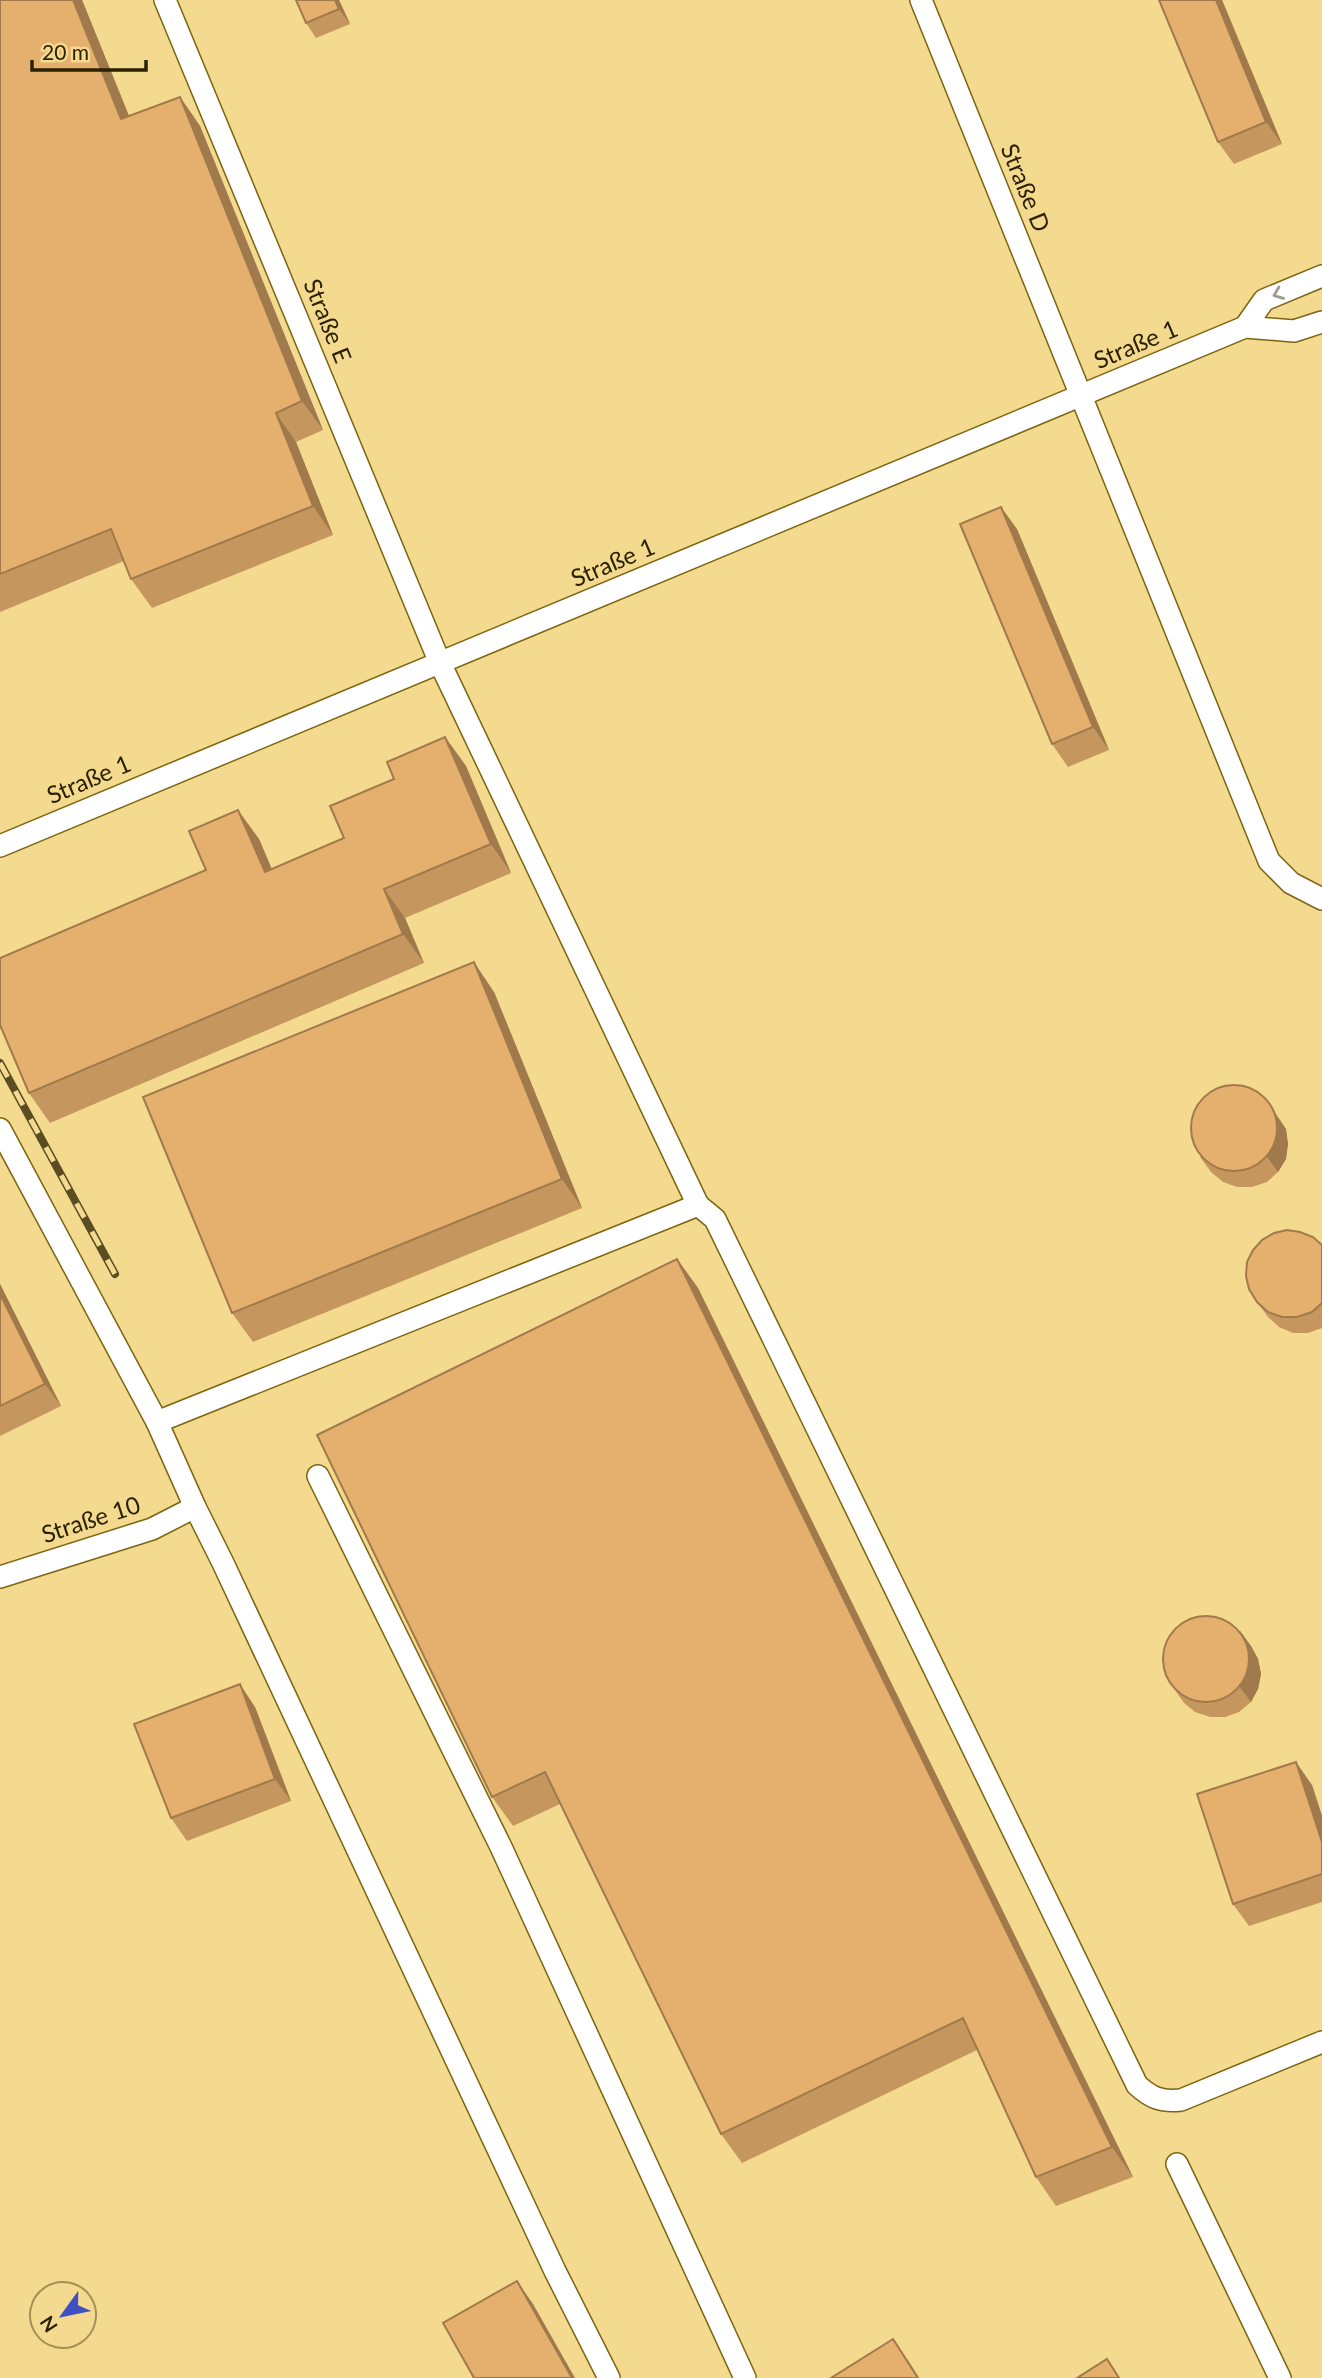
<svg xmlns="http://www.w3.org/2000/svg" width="1322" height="2378" viewBox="0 0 1322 2378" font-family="Lato,sans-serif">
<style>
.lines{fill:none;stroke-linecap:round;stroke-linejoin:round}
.lane-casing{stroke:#7c6411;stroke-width:24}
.lane{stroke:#fff;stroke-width:21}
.rail-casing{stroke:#5a4c23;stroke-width:8}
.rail{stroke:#f4da8f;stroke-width:5;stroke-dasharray:16;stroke-linecap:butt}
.wall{fill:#c5965e}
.shaded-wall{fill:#a07a4c}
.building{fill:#e5af6d;stroke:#a07a4c;stroke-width:2}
.oneway{stroke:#a09b8d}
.labels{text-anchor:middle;stroke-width:6;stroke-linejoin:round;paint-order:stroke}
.street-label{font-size:24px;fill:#2b2102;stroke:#f4da8f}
</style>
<rect width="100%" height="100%" fill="#f4da8f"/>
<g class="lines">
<defs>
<g id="lane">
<path d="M165 0 440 663 698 1205 715 1219 1137 2085C1151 2098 1161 2102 1181 2100L1322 2042"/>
<polyline points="921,0 1269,861 1291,883 1322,899"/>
<polyline points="1245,327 1264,300 1322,276"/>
<polyline points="0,846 1245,327 1294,331 1322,322"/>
<polyline points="0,1129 157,1422 195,1507 223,1563 555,2271 609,2378"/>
<polyline points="157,1422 698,1205"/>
<polyline points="318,1476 501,1847 745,2378"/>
<polyline points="0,1577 152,1529 195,1507"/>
<polyline points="1177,2164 1280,2378"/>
</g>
</defs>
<!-- lane casing -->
<use href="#lane" class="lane-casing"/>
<!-- lane -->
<use href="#lane" class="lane"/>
<defs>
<polyline id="rail" points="0,1063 115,1274"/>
</defs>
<!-- rail casing -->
<use href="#rail" class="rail-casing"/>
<!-- rail -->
<use href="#rail" class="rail"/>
</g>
<!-- wall -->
<g class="wall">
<polygon points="0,0 82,0 129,116 180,97 200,126 323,430 296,442 333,535 152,608 131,579 124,561 0,612"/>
<polygon points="296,0 339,0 350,24 316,38 306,23"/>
<polygon points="1222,0 1282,144 1234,164 1218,142"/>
<polygon points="1017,529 1109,750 1068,767 1052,744"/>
<polygon points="445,737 466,766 511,873 405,918 424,963 50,1123 29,1093 206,870 259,839 272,869 344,838"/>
<polygon points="494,992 582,1208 253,1342 232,1313"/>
<polygon points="1267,1101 1286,1129 1288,1144 1286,1159 1278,1172 1267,1182 1252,1187 1237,1187 1223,1182 1211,1172 1200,1157"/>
<polygon points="1322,1245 1322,1328 1308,1333 1293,1333 1279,1327 1268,1317 1257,1302"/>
<polygon points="677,1259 698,1288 1133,2177 1056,2206 1036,2177 977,2050 742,2163 721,2134 560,1804 513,1826 492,1797"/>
<polygon points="0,1284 61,1406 0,1436"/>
<polygon points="1240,1631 1251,1646 1258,1659 1261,1674 1258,1689 1251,1702 1239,1712 1225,1717 1210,1717 1195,1712 1184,1703 1173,1687"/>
<polygon points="255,1707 291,1801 187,1841 171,1818"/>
<polygon points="1312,1785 1322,1816 1322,1902 1249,1926 1233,1904"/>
</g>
<!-- shaded-wall -->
<g class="shaded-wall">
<polygon points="73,0 82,0 142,148 121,119"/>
<polygon points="335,0 339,0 350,24 339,9"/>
<polygon points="1216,0 1222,0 1282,144 1266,122"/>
<polygon points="180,97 200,126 323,430 302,401"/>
<polygon points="276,413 296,442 333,535 313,506"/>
<polygon points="1001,507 1017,529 1109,750 1093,727"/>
<polygon points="445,737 466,766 511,873 491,844"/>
<polygon points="238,810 259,839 285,901 265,872"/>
<polygon points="384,889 405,918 424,963 403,934"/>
<polygon points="474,962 494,992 582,1208 562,1179"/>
<polygon points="1267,1101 1286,1129 1288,1144 1286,1159 1278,1172 1267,1157"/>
<polygon points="677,1259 698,1288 1133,2177 1112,2147"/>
<polygon points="0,1284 61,1406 45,1384 0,1294"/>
<polygon points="1240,1631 1251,1646 1258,1659 1261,1674 1258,1689 1251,1702 1240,1687"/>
<polygon points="240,1684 255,1707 291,1801 275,1779"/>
<polygon points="1296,1762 1312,1785 1322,1816 1322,1842"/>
<polygon points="517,2281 533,2304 575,2378 572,2378"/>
<polygon points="893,2339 909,2362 919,2378 918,2378"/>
</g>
<!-- building -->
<g class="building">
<polygon points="0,0 73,0 121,119 180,97 302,401 276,413 313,506 131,579 111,529 0,574"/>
<polygon points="296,0 335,0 339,9 306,23"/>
<polygon points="1159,0 1216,0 1266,122 1218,142"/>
<polygon points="1001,507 1093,727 1052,744 960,524"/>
<polygon points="445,737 491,844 384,889 403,934 29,1093 0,1025 0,958 206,870 189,831 238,810 265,872 344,838 330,806 394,779 387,762"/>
<polygon points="474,962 562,1179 232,1313 143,1097"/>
<circle cx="1234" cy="1128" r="43"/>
<polygon points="1287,1230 1300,1232 1313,1237 1322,1245 1322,1303 1312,1312 1297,1317 1282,1317 1268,1312 1257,1302 1249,1289 1246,1276 1247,1262 1253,1250 1262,1240 1274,1233"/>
<polygon points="677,1259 1112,2147 1036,2177 963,2018 721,2134 545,1772 492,1797 317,1435"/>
<polygon points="0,1294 45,1384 0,1406"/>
<circle cx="1206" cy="1659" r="43"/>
<polygon points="240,1684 275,1779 171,1818 134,1724"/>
<polygon points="1296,1762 1322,1842 1322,1874 1233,1904 1197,1794"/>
<polygon points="517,2281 572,2378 474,2378 443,2323"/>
<polygon points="893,2339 918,2378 831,2378"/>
<polygon points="1107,2359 1119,2378 1077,2378"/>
</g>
<!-- one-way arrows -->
<defs><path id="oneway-chevron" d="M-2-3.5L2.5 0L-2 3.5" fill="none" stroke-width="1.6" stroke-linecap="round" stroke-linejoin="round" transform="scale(1.75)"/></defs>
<use class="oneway" href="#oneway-chevron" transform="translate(1278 294) rotate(158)"/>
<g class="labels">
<!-- street labels -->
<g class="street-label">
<text transform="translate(1025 188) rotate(68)" y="8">Straße D</text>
<text transform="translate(327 321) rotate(68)" y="8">Straße E</text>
<text transform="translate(1136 345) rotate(-23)" y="8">Straße 1</text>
<text transform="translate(613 563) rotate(-23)" y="8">Straße 1</text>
<text transform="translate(89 780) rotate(-23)" y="8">Straße 1</text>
<text transform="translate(91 1520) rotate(-18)" y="8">Straße 10</text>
</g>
</g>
<!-- north arrow -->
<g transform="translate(63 2315) rotate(237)"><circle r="33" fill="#f4da8f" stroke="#a49057" stroke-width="2"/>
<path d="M0-5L12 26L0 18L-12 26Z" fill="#3f50c3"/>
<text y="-10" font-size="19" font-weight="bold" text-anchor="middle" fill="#2b2102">N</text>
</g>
<!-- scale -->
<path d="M32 60v10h114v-10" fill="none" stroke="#2b2102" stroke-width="3.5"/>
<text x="42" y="60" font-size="21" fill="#2b2102" stroke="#f4da8f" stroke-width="5" paint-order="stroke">20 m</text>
</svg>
